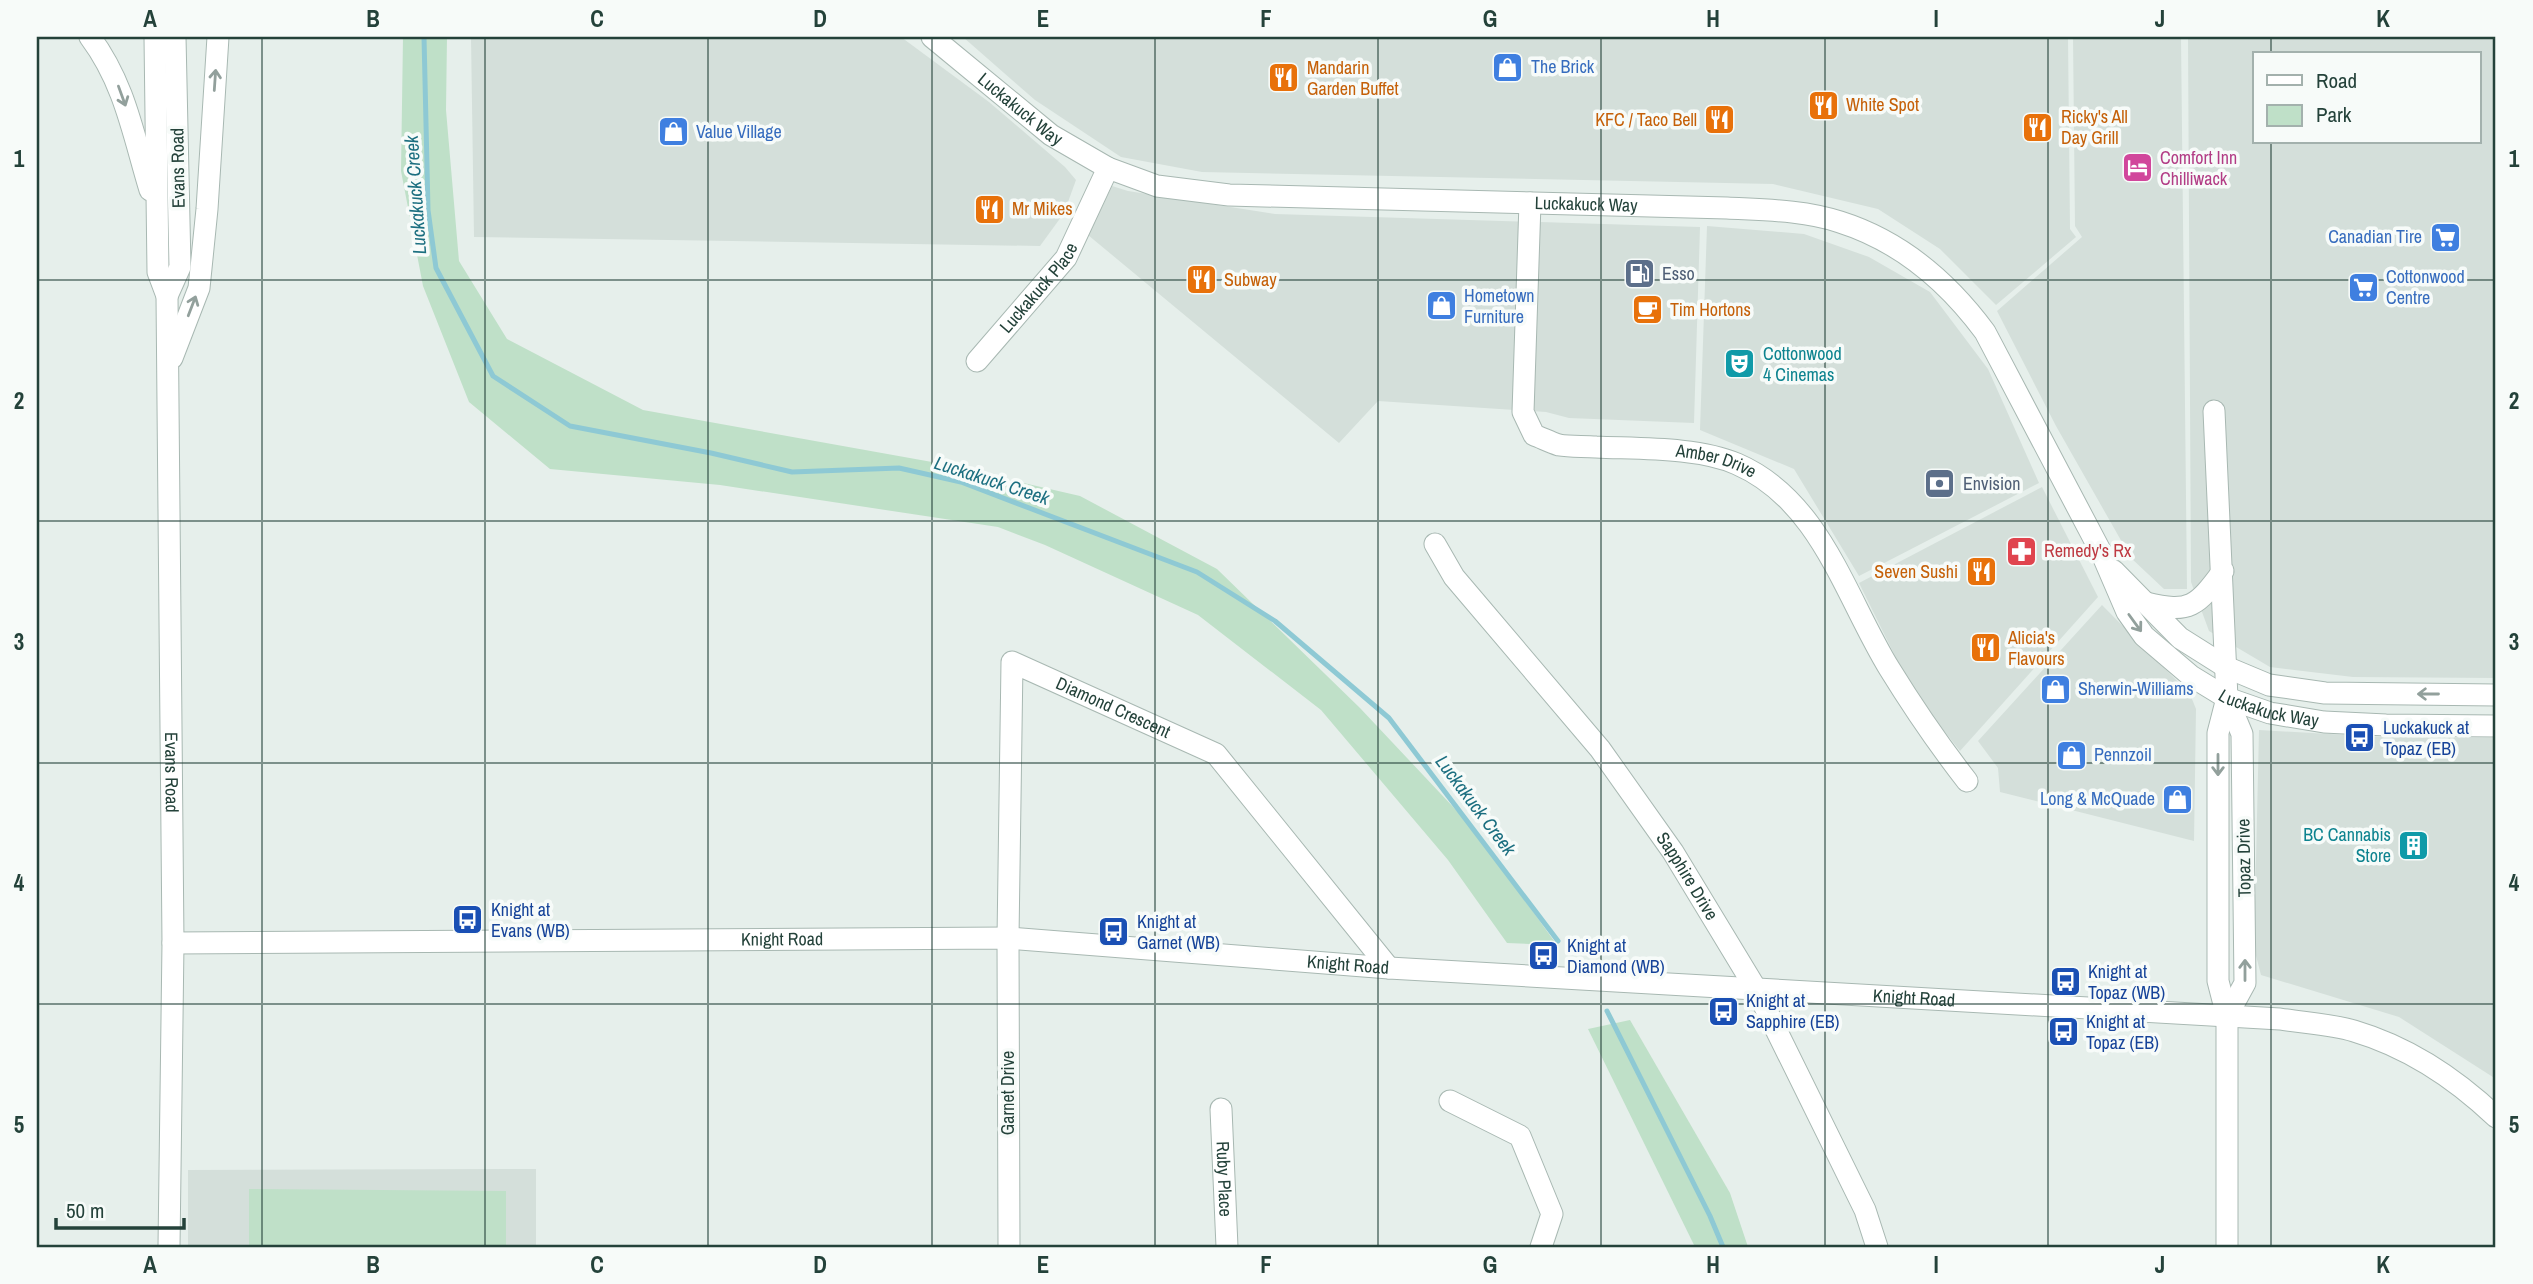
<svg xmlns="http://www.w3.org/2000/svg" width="2533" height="1284" viewBox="0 0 2533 1284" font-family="'Archivo Narrow',sans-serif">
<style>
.built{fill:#d4dfda;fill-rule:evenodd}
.green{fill:#bfe0c8}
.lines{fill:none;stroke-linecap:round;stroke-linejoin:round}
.stream{stroke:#8ec9d4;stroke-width:5}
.minor-casing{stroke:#a8b8b2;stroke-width:23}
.minor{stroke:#fff;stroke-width:21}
.oneway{stroke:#92a09c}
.grid{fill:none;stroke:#24423a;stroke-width:2;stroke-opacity:0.55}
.labels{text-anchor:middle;stroke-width:7;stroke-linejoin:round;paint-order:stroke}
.shop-label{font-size:18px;fill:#366cbe;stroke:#f7fbf9;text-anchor:start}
.food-label{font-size:18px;fill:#c56008;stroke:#f7fbf9;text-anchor:start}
.street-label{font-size:18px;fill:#24423a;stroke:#f7fbf9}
.hotel-label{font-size:18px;fill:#b23c85;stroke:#f7fbf9;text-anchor:start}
.service-label{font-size:18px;fill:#4e5e75;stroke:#f7fbf9;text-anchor:start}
.culture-label{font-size:18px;fill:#0d838f;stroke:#f7fbf9;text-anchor:start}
.health-label{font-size:18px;fill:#be3a42;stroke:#f7fbf9;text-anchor:start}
.transit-label{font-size:18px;fill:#164399;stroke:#f7fbf9;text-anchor:start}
.water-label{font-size:19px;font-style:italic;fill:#1c6f80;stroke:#f7fbf9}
.neatline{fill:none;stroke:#24423a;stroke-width:2.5}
.grid-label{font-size:23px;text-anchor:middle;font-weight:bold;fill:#24423a}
</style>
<rect width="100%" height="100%" fill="#e6efeb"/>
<!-- built -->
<g class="built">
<polygon points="471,37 901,37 989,102 1065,167 1076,180 1064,213 1040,246 474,237"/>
<polygon points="963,37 2068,37 2070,229 2076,237 1996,305 1940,249 1878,209 1773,184 1202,172 1121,157 1035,100"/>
<polygon points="2073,37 2181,37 2187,589 2164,589 2131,558 2056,426 1997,311 2082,237 2075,226"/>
<path d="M2188 37H2496V678L2353 677 2270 667 2209 631 2191 582ZM2255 54H2479V142H2255Z"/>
<polygon points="1112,186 1128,191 1275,214 1700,227 1694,423 1569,418 1546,412 1378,401 1339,443 1088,235"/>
<polygon points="1707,226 1804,234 1869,257 1930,292 1988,369 2039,483 1859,576 1794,469 1700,430"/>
<polygon points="2042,487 2098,597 1960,751 1926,708 1897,660 1859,583"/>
<polygon points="2102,605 2190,694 2196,709 2194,841 2000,792 1998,768 1978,741"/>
<polygon points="2259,730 2383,737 2496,738 2496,1079 2399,1017 2261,975 2254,948"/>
<polygon points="536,1169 536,1247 188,1247 188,1170"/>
</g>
<!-- green -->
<g class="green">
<polygon points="403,37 447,37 446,110 459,261 507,339 643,410 932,462 1080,496 1217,569 1360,708 1472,827 1557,945 1507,943 1448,860 1321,710 1198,615 1045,545 998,527 720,485 550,469 469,402 423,286 401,171"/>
<polygon points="1630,1020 1730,1193 1748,1247 1695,1247 1588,1029"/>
<polygon points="249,1189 506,1191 506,1247 249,1247"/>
</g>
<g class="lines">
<!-- stream -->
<g class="stream">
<polyline points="424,37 428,210 436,268 493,376 570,426 711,453 792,472 899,468 961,482 1197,572 1275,621 1389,718 1558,941"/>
<polyline points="1607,1011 1710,1216 1723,1247"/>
</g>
<defs>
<g id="minor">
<path d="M90 37C125 84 133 134 150 190"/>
<path id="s1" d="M155 37 158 272 167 296 173 943 169 1247"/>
<path id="s2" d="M932 37 1051 135 1108 168 1157 186 1229 195 1727 208C1764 210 1804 210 1840 222 1900 241 1948 282 1985 332L2102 554 2127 612 2144 636 2191 676 2227 698 2270 713 2324 722 2386 725 2496 726"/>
<path id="s3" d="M1530 203 1523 412 1534 435C1542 438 1550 442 1559 445 1570 447 1584 446 1596 447 1638 449 1698 447 1737 464 1820 500 1845 596 1889 668 1913 707 1939 745 1967 781"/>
<polyline points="167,296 180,267 175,37"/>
<polyline points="172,358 199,288 207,209 218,37"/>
<path id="s4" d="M977 361 1066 258 1108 168"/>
<polyline points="2214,411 2227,698 2218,733 2218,981 2227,1016 2227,1247"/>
<path id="s5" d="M1435 544 1454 577 1600 749 1673 852 1756 989 1865 1210 1877 1247"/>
<polyline points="2114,571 2180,638 2226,667 2269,685 2325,693 2496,695"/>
<path d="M2146 603C2190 614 2197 606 2223 571"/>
<path id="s6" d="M173 943 1008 938 1389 968 2280 1019C2304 1023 2331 1024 2354 1031 2408 1047 2456 1079 2496 1117"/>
<polyline points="2227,1016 2245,983 2242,734 2227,698"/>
<polyline points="1450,1101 1520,1136 1552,1214 1541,1247"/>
<path id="s7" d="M1221 1109 1227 1247"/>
<path id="s8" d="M1009 1247 1008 938 1012 662 1216 754 1389 968"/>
</g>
</defs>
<!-- minor casing -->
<use href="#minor" class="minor-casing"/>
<!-- minor -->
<use href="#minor" class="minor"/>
</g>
<!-- one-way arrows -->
<defs><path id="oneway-shaft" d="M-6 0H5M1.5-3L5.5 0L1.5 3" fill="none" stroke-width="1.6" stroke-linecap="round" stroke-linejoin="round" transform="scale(1.75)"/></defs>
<g class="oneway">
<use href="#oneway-shaft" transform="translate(215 80) rotate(-86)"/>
<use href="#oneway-shaft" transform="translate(122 96) rotate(70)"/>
<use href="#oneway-shaft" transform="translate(192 306) rotate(-69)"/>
<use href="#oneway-shaft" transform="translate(2135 623) rotate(54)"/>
<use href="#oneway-shaft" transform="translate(2428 694) rotate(-180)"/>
<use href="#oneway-shaft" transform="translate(2218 765) rotate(90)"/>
<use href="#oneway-shaft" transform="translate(2245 970) rotate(-90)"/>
</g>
<!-- grid -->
<path class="grid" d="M262 37V1247M485 37V1247M708 37V1247M932 37V1247M1155 37V1247M1378 37V1247M1601 37V1247M1825 37V1247M2048 37V1247M2271 37V54M2271 142V1247M37 280H2496M37 521H2496M37 763H2496M37 1004H2496"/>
<!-- icons -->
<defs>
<symbol id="shop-square" viewBox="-11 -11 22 22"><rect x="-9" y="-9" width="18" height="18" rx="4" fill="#3f7fe0" stroke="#f7fbf9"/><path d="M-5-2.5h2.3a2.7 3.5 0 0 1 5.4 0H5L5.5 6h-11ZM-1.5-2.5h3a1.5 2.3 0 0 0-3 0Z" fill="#fff"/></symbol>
<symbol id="restaurant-square" viewBox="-11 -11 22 22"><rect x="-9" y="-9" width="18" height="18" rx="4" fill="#e8710a" stroke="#f7fbf9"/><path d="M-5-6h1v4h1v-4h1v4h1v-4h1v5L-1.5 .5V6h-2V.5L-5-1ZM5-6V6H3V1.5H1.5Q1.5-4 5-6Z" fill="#fff"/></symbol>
<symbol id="hotel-square" viewBox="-11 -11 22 22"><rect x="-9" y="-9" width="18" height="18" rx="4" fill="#d1479c" stroke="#f7fbf9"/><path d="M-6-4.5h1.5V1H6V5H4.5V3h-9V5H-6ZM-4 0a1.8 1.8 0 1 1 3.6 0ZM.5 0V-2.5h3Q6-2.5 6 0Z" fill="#fff"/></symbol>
<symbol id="supermarket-square" viewBox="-11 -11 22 22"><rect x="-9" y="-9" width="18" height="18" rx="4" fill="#3f7fe0" stroke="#f7fbf9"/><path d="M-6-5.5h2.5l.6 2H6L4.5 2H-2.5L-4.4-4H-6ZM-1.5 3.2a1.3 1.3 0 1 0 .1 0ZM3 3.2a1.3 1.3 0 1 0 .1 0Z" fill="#fff"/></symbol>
<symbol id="fuel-square" viewBox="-11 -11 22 22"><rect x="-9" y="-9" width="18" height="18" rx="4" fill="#5c6f8a" stroke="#f7fbf9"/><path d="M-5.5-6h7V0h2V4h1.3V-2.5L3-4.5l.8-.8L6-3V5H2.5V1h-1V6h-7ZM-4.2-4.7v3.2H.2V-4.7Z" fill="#fff"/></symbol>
<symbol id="cafe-square" viewBox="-11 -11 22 22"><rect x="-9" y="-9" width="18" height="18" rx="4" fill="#e8710a" stroke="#f7fbf9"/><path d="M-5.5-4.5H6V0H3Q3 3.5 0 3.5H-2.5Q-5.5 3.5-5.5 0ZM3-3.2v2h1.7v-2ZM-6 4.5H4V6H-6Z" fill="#fff"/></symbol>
<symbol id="theatre-square" viewBox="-11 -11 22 22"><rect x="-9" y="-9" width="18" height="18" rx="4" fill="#0f9aa8" stroke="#f7fbf9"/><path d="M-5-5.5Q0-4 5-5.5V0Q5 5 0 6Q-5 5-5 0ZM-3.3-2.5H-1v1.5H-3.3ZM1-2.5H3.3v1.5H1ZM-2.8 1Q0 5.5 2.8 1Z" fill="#fff"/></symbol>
<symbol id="bank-square" viewBox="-11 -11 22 22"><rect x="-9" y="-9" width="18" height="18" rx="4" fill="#5c6f8a" stroke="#f7fbf9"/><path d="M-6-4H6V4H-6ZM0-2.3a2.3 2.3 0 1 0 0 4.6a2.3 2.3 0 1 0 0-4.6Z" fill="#fff"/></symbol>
<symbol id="pharmacy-square" viewBox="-11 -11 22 22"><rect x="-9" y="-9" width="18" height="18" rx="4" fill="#e0444e" stroke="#f7fbf9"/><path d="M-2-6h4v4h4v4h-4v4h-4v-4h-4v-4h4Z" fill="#fff"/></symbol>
<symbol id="bus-square" viewBox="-11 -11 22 22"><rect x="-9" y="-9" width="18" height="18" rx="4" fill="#1a4fb4" stroke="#f7fbf9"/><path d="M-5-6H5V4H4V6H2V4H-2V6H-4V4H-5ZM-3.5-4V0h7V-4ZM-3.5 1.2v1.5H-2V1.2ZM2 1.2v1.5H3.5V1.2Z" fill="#fff"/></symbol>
<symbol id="building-square" viewBox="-11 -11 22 22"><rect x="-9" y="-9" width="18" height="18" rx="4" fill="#0f9aa8" stroke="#f7fbf9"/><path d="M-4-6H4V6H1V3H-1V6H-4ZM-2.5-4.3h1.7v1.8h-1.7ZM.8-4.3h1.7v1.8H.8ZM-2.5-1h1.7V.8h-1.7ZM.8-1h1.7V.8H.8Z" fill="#fff"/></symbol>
</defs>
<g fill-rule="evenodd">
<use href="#shop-square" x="1490" y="50" width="35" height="35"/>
<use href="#restaurant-square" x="1266" y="60" width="35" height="35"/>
<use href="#restaurant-square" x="1806" y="88" width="35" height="35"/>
<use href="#restaurant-square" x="1702" y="102" width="35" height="35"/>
<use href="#restaurant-square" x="2020" y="110" width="35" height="35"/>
<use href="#shop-square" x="656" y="114" width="35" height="35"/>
<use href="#hotel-square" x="2120" y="150" width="35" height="35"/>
<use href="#restaurant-square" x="972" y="192" width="35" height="35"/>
<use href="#supermarket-square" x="2428" y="220" width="35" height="35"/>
<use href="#fuel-square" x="1622" y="256" width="35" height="35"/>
<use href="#restaurant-square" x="1184" y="262" width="35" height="35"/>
<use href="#supermarket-square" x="2346" y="270" width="35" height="35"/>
<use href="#shop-square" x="1424" y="288" width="35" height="35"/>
<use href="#cafe-square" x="1630" y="292" width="35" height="35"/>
<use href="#theatre-square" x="1722" y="346" width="35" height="35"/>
<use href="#bank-square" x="1922" y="466" width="35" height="35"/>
<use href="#pharmacy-square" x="2004" y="534" width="35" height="35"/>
<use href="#restaurant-square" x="1964" y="554" width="35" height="35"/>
<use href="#restaurant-square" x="1968" y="630" width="35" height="35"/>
<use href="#shop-square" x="2038" y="672" width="35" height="35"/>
<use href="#bus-square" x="2342" y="720" width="35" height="35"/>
<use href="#shop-square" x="2054" y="738" width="35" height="35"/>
<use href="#shop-square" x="2160" y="782" width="35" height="35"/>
<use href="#building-square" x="2396" y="828" width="35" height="35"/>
<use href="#bus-square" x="450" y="902" width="35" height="35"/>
<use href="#bus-square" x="1096" y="914" width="35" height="35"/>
<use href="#bus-square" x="1526" y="938" width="35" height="35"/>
<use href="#bus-square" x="2048" y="964" width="35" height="35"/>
<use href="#bus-square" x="1706" y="994" width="35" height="35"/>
<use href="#bus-square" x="2046" y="1014" width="35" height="35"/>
</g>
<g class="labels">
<!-- shop labels -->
<g class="shop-label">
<text x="1531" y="73">The Brick</text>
<text x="696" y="138">Value Village</text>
<text x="2422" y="243" text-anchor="end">Canadian Tire</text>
<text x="2386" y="283">Cottonwood<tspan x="2386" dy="21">Centre</tspan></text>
<text x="1464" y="302">Hometown<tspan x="1464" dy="21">Furniture</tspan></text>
<text x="2078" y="695">Sherwin-Williams</text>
<text x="2094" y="761">Pennzoil</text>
<text x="2155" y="805" text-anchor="end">Long &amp; McQuade</text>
</g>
<!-- food labels -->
<g class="food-label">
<text x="1307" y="74">Mandarin<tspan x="1307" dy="21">Garden Buffet</tspan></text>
<text x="1846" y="111">White Spot</text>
<text x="2061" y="123">Ricky's All<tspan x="2061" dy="21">Day Grill</tspan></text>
<text x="1697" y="126" text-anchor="end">KFC / Taco Bell</text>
<text x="1012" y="215">Mr Mikes</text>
<text x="1224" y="286">Subway</text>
<text x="1670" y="316">Tim Hortons</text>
<text x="1958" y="578" text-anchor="end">Seven Sushi</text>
<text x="2008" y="644">Alicia's<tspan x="2008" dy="21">Flavours</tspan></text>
</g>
<!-- street labels -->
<g class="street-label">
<text dy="6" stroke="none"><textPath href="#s2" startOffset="114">Luckakuck Way</textPath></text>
<text transform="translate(178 168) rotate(-91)" y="6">Evans Road</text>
<text dy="6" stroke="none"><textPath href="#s2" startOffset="702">Luckakuck Way</textPath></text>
<text dy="6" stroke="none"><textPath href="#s4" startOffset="96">Luckakuck Place</textPath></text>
<text dy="6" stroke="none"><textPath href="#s3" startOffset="420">Amber Drive</textPath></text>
<text dy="6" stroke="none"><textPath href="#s2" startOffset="1633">Luckakuck Way</textPath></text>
<text dy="6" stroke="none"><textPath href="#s8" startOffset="696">Diamond Crescent</textPath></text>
<text dy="6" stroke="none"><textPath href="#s1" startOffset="737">Evans Road</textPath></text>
<text transform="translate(2244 858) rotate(-91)" y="6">Topaz Drive</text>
<text dy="6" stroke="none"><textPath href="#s5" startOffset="418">Sapphire Drive</textPath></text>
<text dy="6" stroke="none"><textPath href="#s6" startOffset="609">Knight Road</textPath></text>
<text dy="6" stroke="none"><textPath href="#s6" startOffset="1176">Knight Road</textPath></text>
<text dy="6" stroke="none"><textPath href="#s6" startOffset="1743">Knight Road</textPath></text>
<text transform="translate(1008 1093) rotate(-90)" y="6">Garnet Drive</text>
<text dy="6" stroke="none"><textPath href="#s7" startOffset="70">Ruby Place</textPath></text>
</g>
<!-- hotel labels -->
<g class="hotel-label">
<text x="2160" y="164">Comfort Inn<tspan x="2160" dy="21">Chilliwack</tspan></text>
</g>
<!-- service labels -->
<g class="service-label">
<text x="1662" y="280">Esso</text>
<text x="1963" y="490">Envision</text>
</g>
<!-- culture labels -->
<g class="culture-label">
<text x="1763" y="360">Cottonwood<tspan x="1763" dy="21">4 Cinemas</tspan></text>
<text x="2391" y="841" text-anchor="end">BC Cannabis<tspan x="2391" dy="21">Store</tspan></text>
</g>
<!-- health labels -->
<g class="health-label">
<text x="2044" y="557">Remedy's Rx</text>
</g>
<!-- transit labels -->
<g class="transit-label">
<text x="2383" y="734">Luckakuck at<tspan x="2383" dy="21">Topaz (EB)</tspan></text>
<text x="491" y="916">Knight at<tspan x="491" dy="21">Evans (WB)</tspan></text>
<text x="1137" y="928">Knight at<tspan x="1137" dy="21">Garnet (WB)</tspan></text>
<text x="1567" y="952">Knight at<tspan x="1567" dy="21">Diamond (WB)</tspan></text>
<text x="2088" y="978">Knight at<tspan x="2088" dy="21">Topaz (WB)</tspan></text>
<text x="1746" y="1007">Knight at<tspan x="1746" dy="21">Sapphire (EB)</tspan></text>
<text x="2086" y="1028">Knight at<tspan x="2086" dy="21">Topaz (EB)</tspan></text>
</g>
<!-- water labels -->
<g class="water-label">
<text transform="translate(415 195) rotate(-94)" y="7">Luckakuck Creek</text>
<text transform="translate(992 480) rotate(18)" y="7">Luckakuck Creek</text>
<text transform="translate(1476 805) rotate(53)" y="7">Luckakuck Creek</text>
</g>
</g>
<!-- border -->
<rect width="2533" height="1284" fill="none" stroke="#f7fbf9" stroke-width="77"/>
<!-- legend -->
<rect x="2253" y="52" width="228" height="91" fill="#f7fbf9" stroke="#a3b1ad" stroke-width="2"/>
<rect x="2267" y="75" width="35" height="10" fill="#ffffff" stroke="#a3b1ad" stroke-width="2"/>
<text x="2316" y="88" font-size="21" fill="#24423a">Road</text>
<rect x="2267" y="105" width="35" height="21" fill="#bfe0c8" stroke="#a3b1ad" stroke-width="2"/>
<text x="2316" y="122" font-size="21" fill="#24423a">Park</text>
<!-- scale -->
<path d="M56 1218v10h128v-10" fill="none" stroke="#24423a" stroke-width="3.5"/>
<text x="66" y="1218" font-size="21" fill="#24423a" stroke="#f7fbf9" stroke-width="5" paint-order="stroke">50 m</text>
<rect x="38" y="38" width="2456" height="1208" class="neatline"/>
<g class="grid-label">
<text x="150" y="27">A</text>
<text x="373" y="27">B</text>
<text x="597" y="27">C</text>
<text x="820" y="27">D</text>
<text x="1043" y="27">E</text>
<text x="1266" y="27">F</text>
<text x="1490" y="27">G</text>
<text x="1713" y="27">H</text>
<text x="1936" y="27">I</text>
<text x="2160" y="27">J</text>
<text x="2383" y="27">K</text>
<text x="19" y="167">1</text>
<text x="2514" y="167">1</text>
<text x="19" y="409">2</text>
<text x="2514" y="409">2</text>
<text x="19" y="650">3</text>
<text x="2514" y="650">3</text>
<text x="19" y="891">4</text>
<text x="2514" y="891">4</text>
<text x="19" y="1133">5</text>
<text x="2514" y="1133">5</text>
<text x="150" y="1273">A</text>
<text x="373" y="1273">B</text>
<text x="597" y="1273">C</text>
<text x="820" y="1273">D</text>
<text x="1043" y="1273">E</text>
<text x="1266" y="1273">F</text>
<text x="1490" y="1273">G</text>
<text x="1713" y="1273">H</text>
<text x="1936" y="1273">I</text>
<text x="2160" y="1273">J</text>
<text x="2383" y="1273">K</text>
</g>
</svg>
